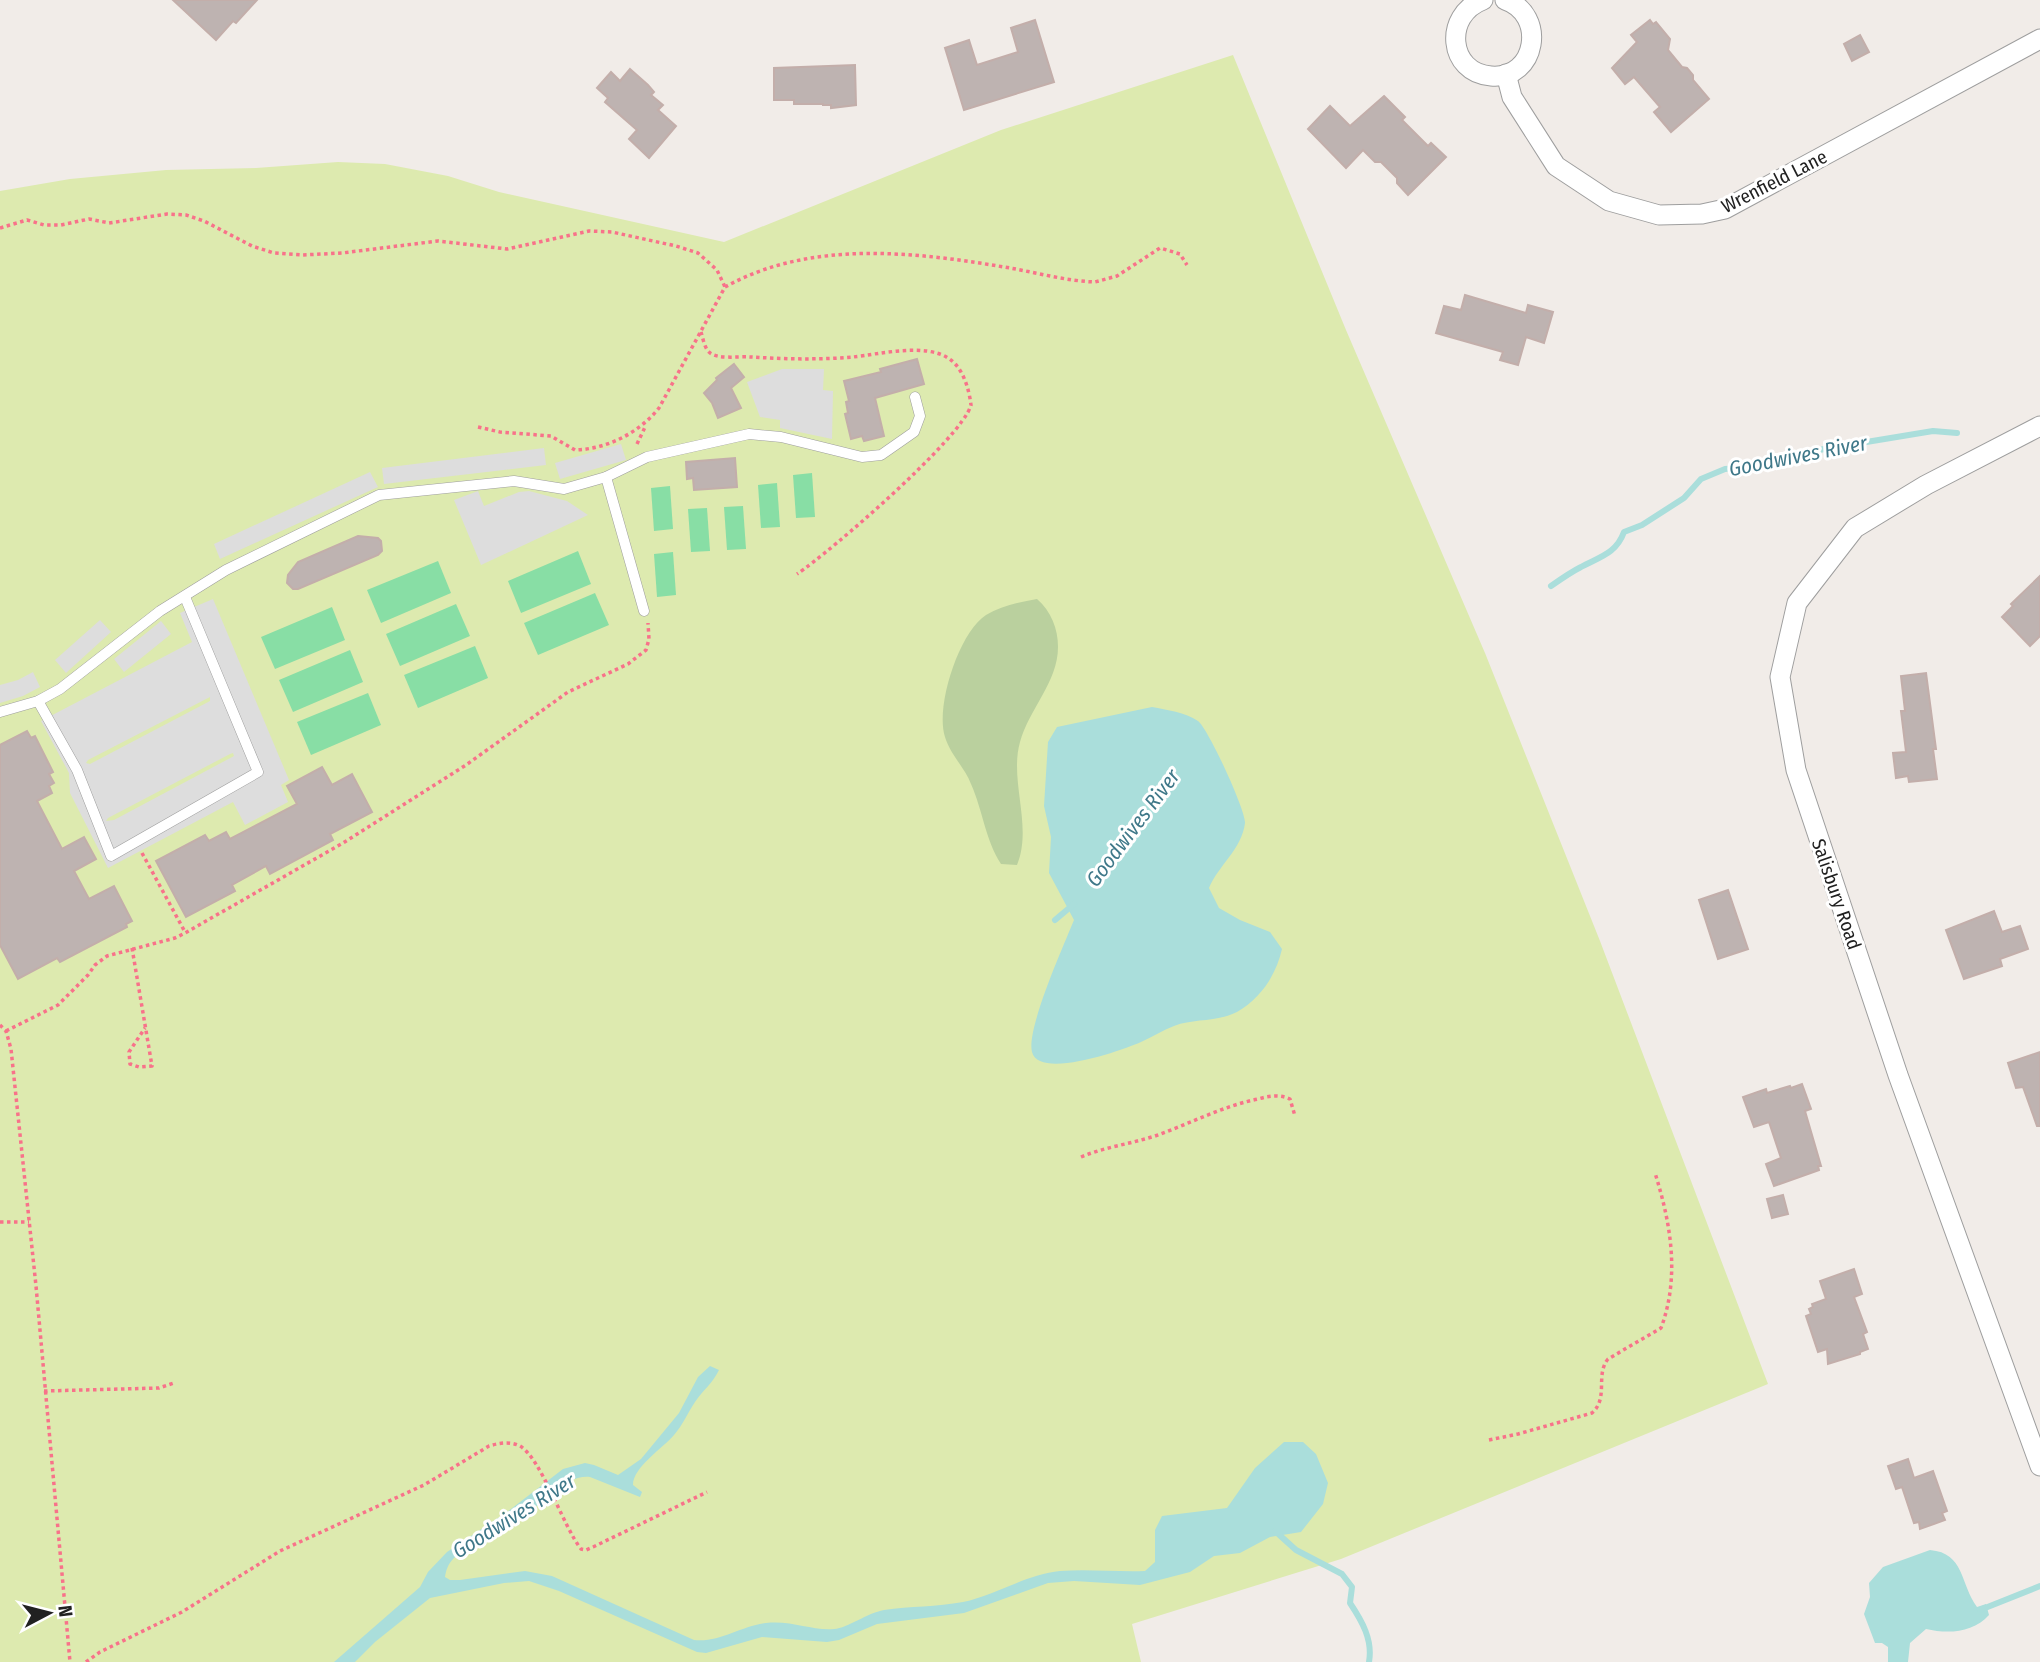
<svg xmlns="http://www.w3.org/2000/svg" width="2040" height="1662" viewBox="0 0 2040 1662" font-family="'Fira Sans Condensed',sans-serif">
<style>
.grass{fill:#ddeaaf}
.forest{fill:#bad09e}
.pitch{fill:#88dea5}
.parking{fill:#ddd;fill-rule:evenodd}
.water{fill:#aadedb}
.lines{fill:none;stroke-linecap:round;stroke-linejoin:round}
.stream{stroke:#aadedb;stroke-width:6}
.building{fill:#beb3b1;stroke:#c3aeaa;stroke-width:2}
.service-casing{stroke:#9e9e9e;stroke-width:11}
.minor-casing{stroke:#9e9e9e;stroke-width:21}
.path{stroke:#f8728a;stroke-width:3.5;stroke-dasharray:3.5 3.5;stroke-linecap:butt}
.service{stroke:#fff;stroke-width:10}
.minor{stroke:#fff;stroke-width:19}
.labels{text-anchor:middle;stroke-width:6;stroke-linejoin:round;paint-order:stroke}
.street-label{font-size:19px;fill:#212121;stroke:#fff}
.water-label{font-size:21px;font-style:italic;fill:#3f7889;stroke:#fff}
</style>
<rect width="100%" height="100%" fill="#f1ece8"/>
<!-- grass -->
<polygon class="grass" points="1233,55 1346,330 1485,653 1600,941 1768,1384 1341,1559 1132,1624 1141,1662 0,1662 0,191 70,179 166,170 256,168 338,162 385,164 448,176 499,192 724,242 1001,130"/>
<!-- forest -->
<path class="forest" d="M1037 599C1051 611 1058 629 1058 647 1058 682 1029 709 1020 742 1009 781 1033 826 1017 865L1001 864C985 839 983 811 971 784 965 768 950 754 945 737 935 707 959 632 986 615 1001 606 1020 602 1037 599Z"/>
<!-- pitch -->
<g class="pitch">
<polygon points="812,473 815,517 796,518 793,475"/>
<polygon points="777,483 780,527 761,528 758,485"/>
<polygon points="670,486 673,529 654,531 651,488"/>
<polygon points="743,506 746,549 727,550 724,507"/>
<polygon points="707,508 710,551 691,552 688,509"/>
<polygon points="578,551 591,584 521,613 508,581"/>
<polygon points="673,552 676,595 657,597 654,554"/>
<polygon points="438,561 451,593 381,623 367,590"/>
<polygon points="595,593 609,625 538,655 524,623"/>
<polygon points="456,604 470,636 400,666 386,634"/>
<polygon points="332,607 345,640 275,669 261,637"/>
<polygon points="475,646 488,678 418,708 404,675"/>
<polygon points="350,650 363,682 293,712 279,680"/>
<polygon points="368,693 381,725 311,755 297,722"/>
</g>
<!-- parking -->
<g class="parking">
<polygon points="782,369 824,369 823,390 833,391 832,439 780,428 780,420 760,417 747,382"/>
<polygon points="621,444 626,460 560,479 555,463"/>
<polygon points="544,448 546,465 384,484 382,468"/>
<polygon points="370,472 378,487 220,559 214,544"/>
<polygon points="478,491 484,506 519,492 529,491 567,501 588,515 481,565 454,500"/>
<path d="M213 599 289 780 281 785 288 802 245 825 233 802 108 868 70 793 69 773 41 721 192 642 180 613ZM210 697V701L90 764 86 763 88 760ZM230 754 233 753 234 756 114 820 106 821 108 818Z"/>
<polygon points="100,620 111,632 66,673 55,660"/>
<polygon points="161,621 171,634 124,672 114,659"/>
<polygon points="33,672 40,687 23,696 0,703 0,685 18,680"/>
</g>
<!-- water -->
<g class="water">
<path d="M1152 707C1167 710 1185 712 1198 721 1208 728 1246 811 1245 823 1242 849 1218 866 1209 888L1219 908 1240 920 1270 932 1282 949C1276 975 1261 998 1237 1012 1214 1023 1194 1018 1174 1026 1163 1030 1152 1037 1141 1042 1123 1050 1039 1080 1032 1052 1026 1029 1064 945 1074 920L1049 873 1051 837 1044 806 1048 742 1057 727Z"/>
<path d="M710 1366 719 1370C713 1383 703 1390 695 1402 688 1412 683 1425 674 1435 663 1448 633 1467 633 1485L642 1492 640 1497 590 1477C568 1474 546 1500 529 1512 507 1529 474 1541 454 1558 448 1564 446 1570 445 1577L450 1580H460L525 1571 552 1576 694 1640C719 1643 741 1626 766 1623 792 1620 812 1631 834 1629 848 1628 867 1613 884 1610 910 1606 937 1607 963 1602 996 1595 1027 1574 1060 1571 1088 1569 1117 1572 1145 1571L1155 1562V1530L1162 1516 1227 1508 1255 1468 1284 1442H1303L1316 1454 1328 1483 1323 1504 1301 1532 1270 1537 1240 1553 1214 1556 1190 1572 1140 1585 1074 1581 1048 1583 964 1613 877 1624 839 1640 827 1642 762 1637 706 1653 697 1652 559 1591 529 1581 504 1583 430 1598 375 1642 355 1662H334L420 1587 428 1572 447 1552 507 1512 563 1469 585 1463 594 1465 618 1475 641 1459 679 1413 698 1377Z"/>
<path d="M1930 1550C1965 1553 1960 1584 1977 1607L1986 1604 1989 1615C1973 1633 1948 1634 1926 1629L1910 1643 1908 1662H1888V1647L1882 1643H1875L1864 1614 1870 1597 1869 1583 1883 1567Z"/>
</g>
<g class="lines">
<!-- stream -->
<g class="stream">
<path d="M1551 586C1561 579 1571 572 1581 567 1599 557 1616 554 1624 532L1642 525 1684 498 1701 479 1725 469 1757 466 1824 449 1933 431 1957 433"/>
<polyline points="1055,920 1074,904"/>
<path d="M1275 1531 1296 1550 1342 1574 1352 1587 1350 1603C1362 1621 1373 1640 1369 1662"/>
<polyline points="1980,1610 2040,1586"/>
</g>
</g>
<!-- building -->
<g class="building">
<polygon points="173,0 257,0 236,23 233,21 216,40"/>
<polygon points="1035,20 1054,82 964,110 945,48 969,40 977,65 1018,52 1011,28"/>
<polygon points="1650,20 1653,24 1656,22 1670,39 1668,50 1682,67 1687,68 1693,75 1693,80 1709,99 1671,132 1654,112 1660,107 1634,77 1625,84 1612,68 1637,42 1631,35"/>
<polygon points="1860,35 1869,52 1852,61 1844,44"/>
<polygon points="855,65 856,105 831,108 831,105 823,105 823,104 794,104 794,100 774,100 774,68"/>
<polygon points="630,69 648,85 654,92 651,95 663,105 658,110 676,126 649,158 629,139 637,130 605,102 608,98 597,88 611,72 620,81"/>
<polygon points="1384,96 1405,117 1402,120 1428,146 1431,143 1446,157 1408,195 1397,183 1397,178 1381,162 1375,162 1363,150 1346,168 1308,129 1330,106 1350,126"/>
<polygon points="1465,295 1526,313 1528,305 1553,312 1544,343 1526,337 1518,365 1500,360 1503,352 1436,333 1444,306 1461,310"/>
<polygon points="917,359 924,384 875,398 884,436 864,441 862,436 851,439 845,414 848,413 846,402 849,401 844,381 881,372 880,369"/>
<polygon points="734,364 744,377 731,388 741,408 718,418 712,403 704,393 717,380 716,378"/>
<polygon points="735,458 737,487 694,490 693,478 687,479 686,462"/>
<polygon points="358,536 378,538 381,541 382,551 378,555 298,589 293,589 287,583 288,575 298,562"/>
<polygon points="2040,576 2040,636 2030,646 2002,617 2013,606 2011,604"/>
<polygon points="1926,673 1936,749 1933,749 1937,779 1909,782 1908,776 1896,778 1893,753 1906,752 1901,711 1905,711 1901,676"/>
<polygon points="27,731 31,738 35,736 53,772 49,774 54,783 49,786 52,793 37,801 62,849 84,837 96,859 74,871 89,899 114,886 132,921 126,924 127,927 60,962 57,958 18,979 0,945 0,745"/>
<polygon points="322,767 332,785 352,774 372,812 330,834 333,840 270,874 266,866 232,885 235,891 186,917 156,861 205,835 209,841 226,832 230,839 297,804 287,786"/>
<polygon points="1728,890 1748,949 1718,959 1699,900"/>
<polygon points="1994,911 2002,932 2020,926 2028,949 2000,959 2002,966 1964,979 1946,930"/>
<polygon points="2040,1052 2040,1126 2037,1126 2023,1087 2016,1088 2008,1063"/>
<polygon points="1802,1084 1811,1109 1805,1111 1821,1166 1818,1166 1819,1170 1774,1186 1766,1164 1781,1158 1769,1122 1754,1127 1743,1097 1766,1089 1767,1093 1790,1086 1791,1088"/>
<polygon points="1783,1195 1788,1214 1772,1218 1767,1199"/>
<polygon points="1854,1269 1862,1294 1854,1297 1867,1332 1863,1334 1868,1349 1860,1352 1860,1354 1828,1364 1827,1349 1818,1352 1806,1316 1811,1314 1809,1309 1813,1307 1812,1304 1826,1299 1820,1281"/>
<polygon points="1908,1459 1914,1478 1933,1471 1947,1511 1942,1513 1945,1520 1920,1529 1919,1522 1914,1523 1902,1487 1896,1489 1888,1466"/>
</g>
<g class="lines">
<defs>
<g id="service">
<polyline points="606,477 644,611"/>
<polyline points="38,701 77,770 111,856 258,772 185,597"/>
<polyline points="0,712 38,701 60,689 160,611 226,570 379,495 514,481 564,489 606,477 647,457 749,434 781,437 862,457 881,455 914,432 920,416 915,397"/>
</g>
<g id="minor">
<path d="M1483 0C1443 15 1448 73 1491 76 1537 80 1547 14 1505 0"/>
<polyline points="1506,74 1512,97 1556,166 1609,201 1659,215 1702,214 1725,209 2040,39"/>
<polyline points="2040,426 1926,485 1855,528 1797,603 1780,677 1796,770 1898,1075 2040,1466"/>
</g>
</defs>
<!-- service casing -->
<use href="#service" class="service-casing"/>
<!-- minor casing -->
<use href="#minor" class="minor-casing"/>
<!-- path -->
<g class="path">
<polyline points="0,228 27,220 44,225 61,225 89,219 109,223 167,214 186,215 204,221 252,246 274,253 302,255 342,253 438,241 507,249 589,231 612,232 676,246 698,253 717,270 725,287"/>
<path d="M701 332C703 338 704 347 709 352 717 360 739 356 751 357 784 359 819 360 853 357 879 354 925 343 948 358 963 367 969 389 971 405 962 438 830 552 797 574"/>
<path d="M478 427 500 432 551 436 575 450C607 449 639 433 659 408L725 287C811 239 917 252 1010 268 1038 273 1067 281 1095 282L1117 276 1160 248 1180 254 1187 265"/>
<polyline points="637,444 646,425"/>
<polyline points="142,853 185,932"/>
<polyline points="132,948 152,1066 139,1067 130,1064 129,1052 145,1028"/>
<polyline points="0,1025 6,1031 11,1049 36,1286 70,1662"/>
<polyline points="6,1031 58,1005 88,975 95,965 107,956 175,938 185,933 343,843 466,765 568,692 628,664 646,650 649,639 648,623"/>
<path d="M1081 1157C1105 1147 1130 1144 1155 1136 1189 1124 1223 1106 1258 1099 1269 1096 1279 1094 1290 1099L1295 1116"/>
<polyline points="0,1222 29,1222"/>
<polyline points="44,1391 159,1388 174,1383"/>
<path d="M1489 1440 1518 1434 1592 1413C1609 1398 1595 1375 1608 1359L1661 1328C1680 1277 1671 1224 1655 1173"/>
<path d="M86 1662 100 1652 182 1612 280 1551 424 1485 489 1446C499 1443 510 1441 520 1446 541 1458 563 1526 581 1549L586 1550 593 1547 707 1492"/>
</g>
<!-- service -->
<use href="#service" class="service"/>
<!-- minor -->
<use href="#minor" class="minor"/>
</g>
<g class="labels">
<!-- street labels -->
<g class="street-label">
<text transform="translate(1774 181) rotate(-27)" y="7">Wrenfield Lane</text>
<text transform="translate(1837 894) rotate(71)" y="7">Salisbury Road</text>
</g>
<!-- water labels -->
<g class="water-label">
<text transform="translate(1798 456) rotate(-11)" y="7">Goodwives River</text>
<text transform="translate(1133 828) rotate(-53)" y="7">Goodwives River</text>
<text transform="translate(514 1516) rotate(-32)" y="7">Goodwives River</text>
</g>
</g>
<!-- north arrow -->
<g transform="translate(49 1613) rotate(83)" stroke="#ffffff" stroke-width="5" paint-order="stroke">
<path d="M0-5L12 26L0 18L-12 26Z" fill="#212121"/>
<text y="-10" font-size="19" font-weight="bold" text-anchor="middle" fill="#212121">N</text>
</g>
</svg>
